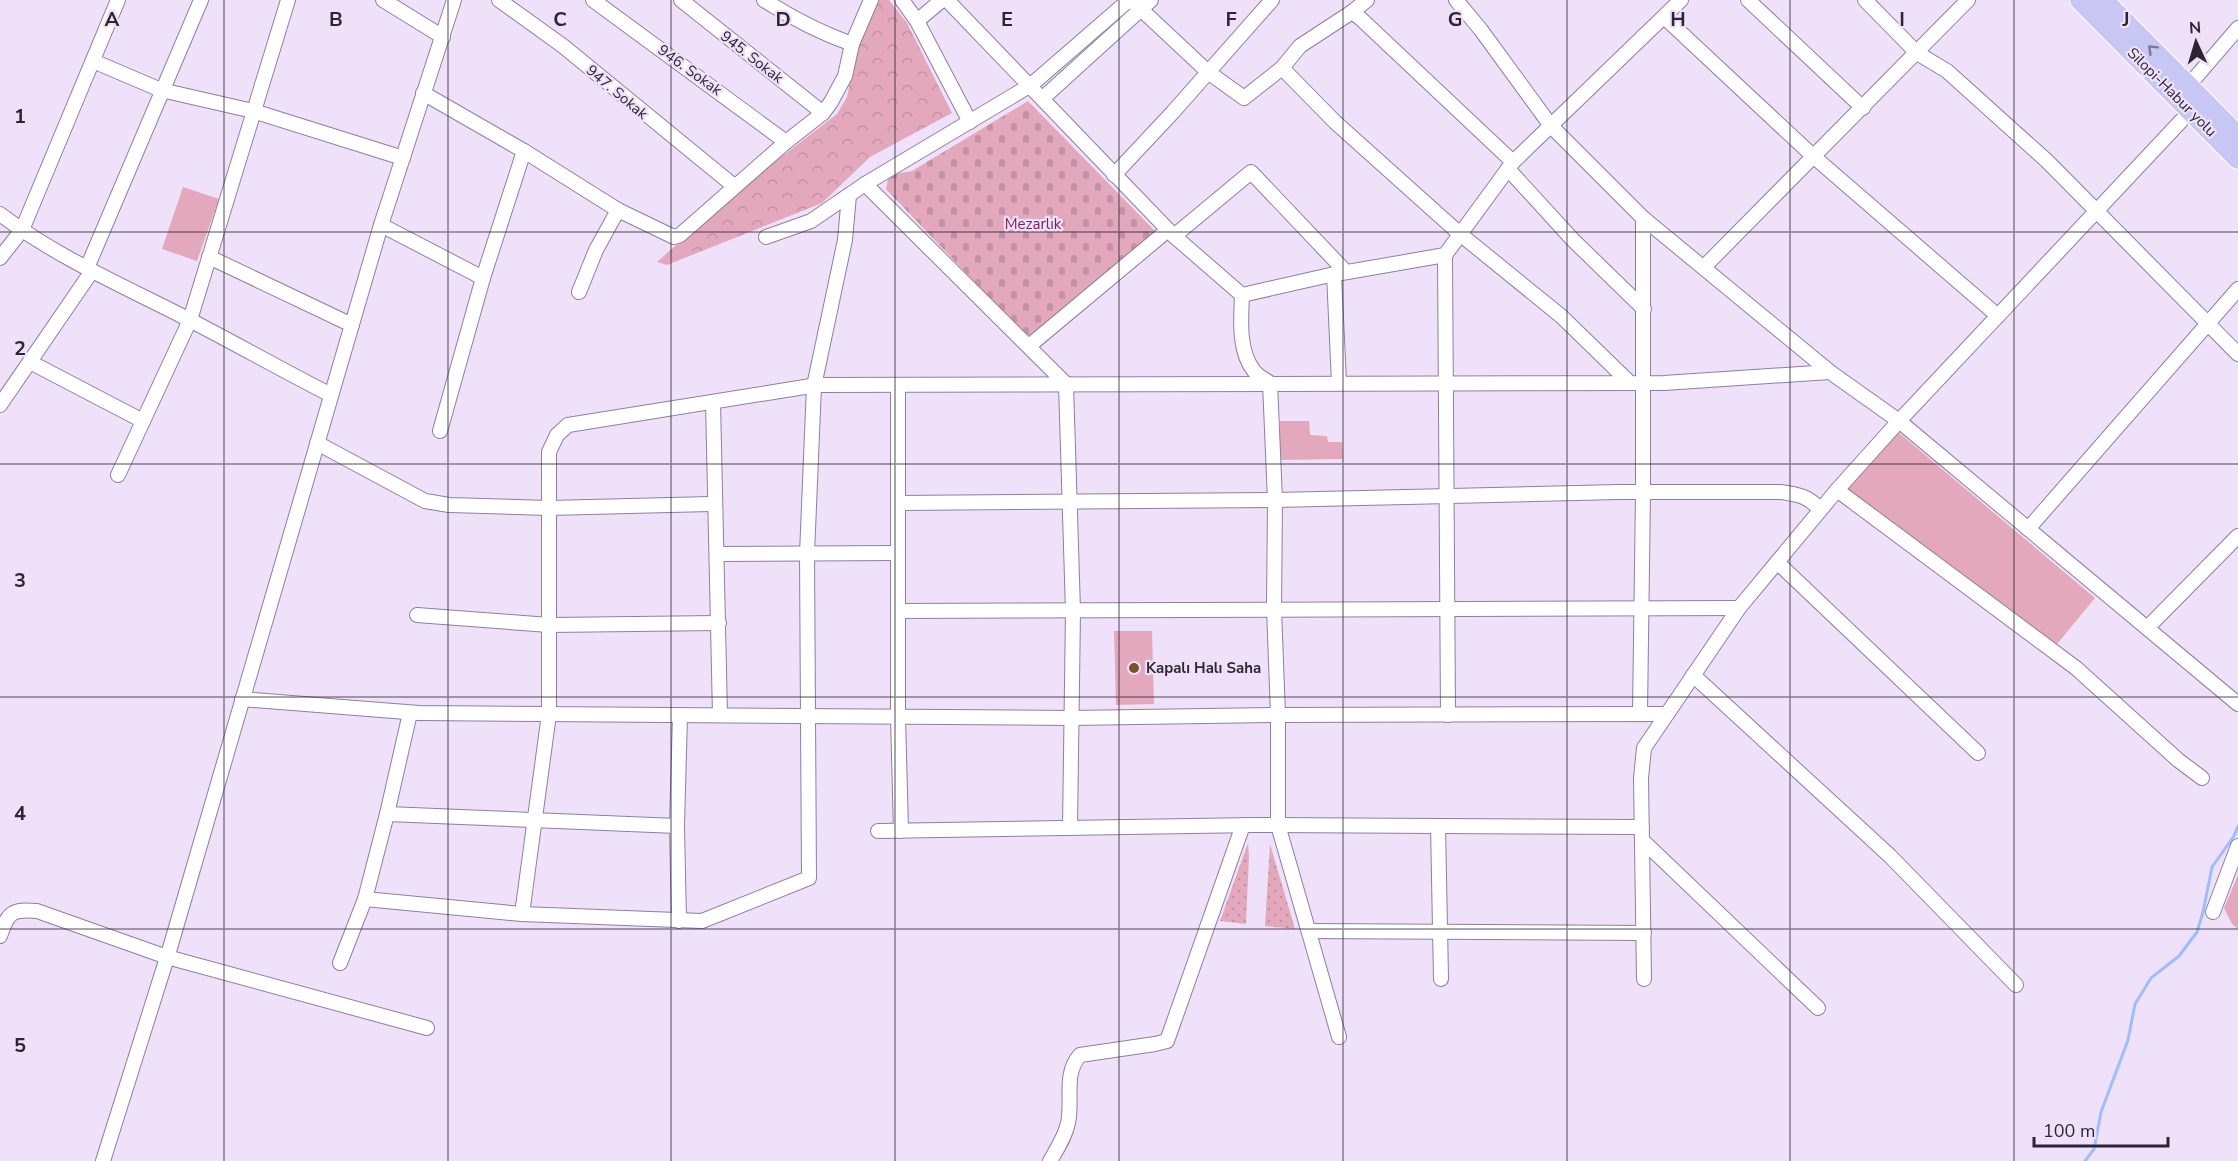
<svg xmlns="http://www.w3.org/2000/svg" width="2238" height="1161" viewBox="0 0 2238 1161" font-family="'Nunito Sans',sans-serif">
<style>
.grass{fill:url(#grass-dots)}
.cemetery{fill:url(#cemetery-stones)}
.park{fill:url(#park-crowns)}
.garden{fill:#e4a8bd}
.lines{fill:none;stroke-linecap:round;stroke-linejoin:round}
.stream{stroke:#9ebefb;stroke-width:3}
.minor-casing{stroke:#8f7f9c;stroke-width:16}
.highway-casing{stroke:#fff;stroke-width:22}
.minor{stroke:#fff;stroke-width:14}
.highway{stroke:#c8c7f4;stroke-width:20}
.oneway{stroke:#7a7693}
.grid{fill:none;stroke:#2d2632;stroke-width:1.5;stroke-opacity:0.55}
.poi-dot{fill:#77532c;stroke:#efe1fa;stroke-width:2}
.labels{text-anchor:middle;stroke-width:4.5;stroke-linejoin:round;paint-order:stroke}
.street-label{font-size:15px;fill:#2d2632;stroke:#efe1fa}
.park-label{font-size:15px;fill:#79244a;stroke:#efe1fa}
.poi-label{font-size:15px;font-weight:bold;fill:#2d2632;stroke:#efe1fa;text-anchor:start}
.grid-label{font-size:20px;text-anchor:middle;font-weight:bold;fill:#2d2632;stroke:#efe1fa;stroke-width:4.5;stroke-linejoin:round;paint-order:stroke}
</style>
<defs>
<pattern id="grass-dots" width="8" height="8" patternUnits="userSpaceOnUse" patternTransform="scale(1.5)"><rect width="8" height="8" fill="#e4a8bd"/><path d="M2 2h.1M6 6h.1" fill="none" stroke="#c490a3" stroke-width="1.8" stroke-linecap="round"/></pattern>
<pattern id="cemetery-stones" width="16" height="16" patternUnits="userSpaceOnUse" patternTransform="scale(1.5)"><rect width="16" height="16" fill="#e4a8bd"/><path d="M2 7V4a2 2 0 0 1 4 0v3zM10 15v-3a2 2 0 0 1 4 0v3z" fill="#c490a3"/></pattern>
<pattern id="park-crowns" width="20" height="18" patternUnits="userSpaceOnUse" patternTransform="scale(1.5)"><rect width="20" height="18" fill="#e4a8bd"/><path d="M2 6a3 3 0 1 1 6 0M12 15a3 3 0 1 1 6 0" fill="none" stroke="#c490a3"/></pattern>
</defs>
<rect width="100%" height="100%" fill="#efe1fa"/>
<!-- grass -->
<g class="grass">
<polygon points="1248,843 1249,856 1246,924 1220,921"/>
<polygon points="1270,844 1295,929 1265,926"/>
</g>
<!-- cemetery -->
<polygon class="cemetery" points="1028,101 1158,234 1027,337 886,189 889,175 912,171"/>
<!-- park -->
<polygon class="park" points="879,0 889,0 907,23 952,113 870,157 822,203 667,265 657,262 741,188 837,114 847,97 857,44"/>
<!-- garden -->
<g class="garden">
<polygon points="183,187 219,199 197,261 162,249"/>
<polygon points="1280,421 1309,421 1310,435 1327,436 1328,442 1342,442 1343,459 1280,460"/>
<polygon points="1898,432 2095,598 2057,644 1846,489"/>
<polygon points="1114,631 1152,631 1154,704 1116,705"/>
<polygon points="2238,875 2238,929 2232,924 2224,908"/>
</g>
<g class="lines">
<!-- stream -->
<polyline class="stream" points="2085,1161 2094,1149 2101,1112 2128,1040 2135,1004 2151,978 2179,956 2197,932 2203,912 2212,867 2234,836 2238,826"/>
<defs>
<g id="minor">
<polyline points="383,0 443,37"/>
<polyline points="499,0 563,46 734,186"/>
<polyline points="593,0 786,142"/>
<polyline points="681,0 823,113"/>
<path d="M764 0C792 18 821 33 852 44"/>
<polyline points="902,0 917,21 970,122"/>
<polyline points="947,0 1174,236 1242,295 1330,275 1445,255 1513,162 1681,0"/>
<polyline points="1131,0 1208,72 1244,98 1282,68 1300,46 1352,12 1367,0"/>
<polyline points="1456,0 1481,30 1551,126 1643,218 1830,372 1899,421 2238,704"/>
<polyline points="1748,0 1863,108"/>
<polyline points="1865,0 1917,53 1947,71 2047,161 2238,354"/>
<polyline points="1352,12 1360,18 1513,162"/>
<polyline points="1664,17 1813,156 1998,316"/>
<polyline points="917,21 942,0"/>
<polyline points="93,61 161,90 253,111 403,158"/>
<polyline points="1282,68 1335,122 1460,234 1561,316 1630,383"/>
<polyline points="2195,78 2238,28"/>
<polyline points="423,93 524,151 618,210 674,237 680,235 786,142 823,113 831,102 845,76 852,44 871,0"/>
<polyline points="1043,98 1151,0"/>
<polyline points="1508,169 1573,240 1644,309"/>
<polyline points="1114,175 1173,112 1272,0"/>
<polyline points="865,184 1066,384 1073,611 1070,828"/>
<path d="M0 214C55 256 119 284 180 315 231 341 280 369 331 395"/>
<polyline points="381,225 483,278"/>
<polyline points="1174,236 1251,172 1346,272"/>
<polyline points="766,237 811,221 865,184 1031,85 1129,0"/>
<polyline points="1445,255 1448,715"/>
<polyline points="209,257 352,325"/>
<polyline points="0,258 22,230 118,0"/>
<polyline points="1704,267 1968,0"/>
<polyline points="87,268 201,0"/>
<polyline points="1334,274 1339,383"/>
<polyline points="579,292 596,250 618,210"/>
<path d="M1242 295C1241 319 1238 351 1254 371 1258 376 1264 379 1270 383L1275 500 1274 609 1278 715V825L1339 1037"/>
<polyline points="1029,346 1168,230"/>
<polyline points="30,362 143,421"/>
<polyline points="898,385 898,716 901,831"/>
<polyline points="713,402 720,715"/>
<polyline points="0,405 92,271"/>
<polyline points="440,431 483,278 524,151"/>
<polyline points="317,443 425,501 449,505 548,508 711,504"/>
<polyline points="118,475 190,320 288,0"/>
<polyline points="1837,490 2076,668 2178,760 2202,778"/>
<path d="M898 503 1275 500 1618 492H1781C1799 495 1809 496 1820 510"/>
<polyline points="2028,529 2238,289"/>
<polyline points="717,554 897,553"/>
<polyline points="1777,562 1978,753"/>
<polyline points="898,611 1739,608"/>
<polyline points="417,615 549,625 719,623"/>
<polyline points="2147,628 2238,536"/>
<polyline points="1693,675 1890,856 2016,985"/>
<polyline points="242,699 419,713 1071,718 1278,715 1667,714"/>
<polyline points="1640,714 1643,492 1643,218"/>
<polyline points="387,814 677,826"/>
<polyline points="1438,826 1441,979"/>
<polyline points="878,831 1255,825 1642,827"/>
<polyline points="1642,840 1818,1008"/>
<polyline points="365,899 522,914 702,921 809,878 807,554 814,386 845,240 849,195"/>
<polyline points="2213,912 2238,846"/>
<polyline points="522,914 549,714 549,452 557,435 568,425 817,385 1664,383 1830,372"/>
<polyline points="679,921 677,826 680,715"/>
<polyline points="1309,931 1644,933"/>
<path d="M0 936C8 912 12 909 37 911L167 957 427 1028"/>
<polyline points="340,963 365,899 387,814 410,713"/>
<polyline points="1644,979 1641,778 1644,748 1739,608 1837,490 1899,421 2182,120"/>
<polyline points="103,1161 170,948 381,225 454,0"/>
<path d="M1050 1161C1057 1149 1065 1137 1068 1123 1073 1100 1063 1074 1080 1055L1155 1044 1167 1041 1243 825"/>
</g>
<g id="highway">
<polyline points="2080,0 2238,159"/>
<polyline points="2103,0 2238,136"/>
</g>
</defs>
<!-- minor casing -->
<use href="#minor" class="minor-casing"/>
<!-- highway casing -->
<use href="#highway" class="highway-casing"/>
<!-- minor -->
<use href="#minor" class="minor"/>
<!-- highway -->
<use href="#highway" class="highway"/>
</g>
<!-- one-way arrows -->
<defs><path id="oneway-chevron" d="M-2-3.5L2.5 0L-2 3.5" fill="none" stroke-width="1.6" stroke-linecap="round" stroke-linejoin="round" transform="scale(1.5)"/></defs>
<use class="oneway" href="#oneway-chevron" transform="translate(2152 49) rotate(-135)"/>
<!-- grid -->
<path class="grid" d="M224 0V1161M448 0V1161M671 0V1161M895 0V1161M1119 0V1161M1343 0V1161M1567 0V1161M1790 0V1161M2014 0V1161M0 232H2238M0 464H2238M0 697H2238M0 929H2238"/>
<!-- markers -->
<circle class="poi-dot" cx="1134" cy="668" r="6"/>
<g class="labels">
<!-- street labels -->
<g class="street-label">
<text transform="translate(752 57) rotate(38)" y="5">945. Sokak</text>
<text transform="translate(690 70) rotate(36)" y="5">946. Sokak</text>
<text transform="translate(617 92) rotate(40)" y="5">947. Sokak</text>
<text transform="translate(2172 92) rotate(45)" y="5">Silopi-Habur yolu</text>
</g>
<!-- park labels -->
<g class="park-label">
<text x="1033" y="229">Mezarlık</text>
</g>
<!-- poi labels -->
<g class="poi-label">
<text x="1146" y="673">Kapalı Halı Saha</text>
</g>
</g>
<g class="grid-label">
<text x="112" y="26">A</text>
<text x="336" y="26">B</text>
<text x="560" y="26">C</text>
<text x="783" y="26">D</text>
<text x="1007" y="26">E</text>
<text x="1231" y="26">F</text>
<text x="1455" y="26">G</text>
<text x="1678" y="26">H</text>
<text x="1902" y="26">I</text>
<text x="2126" y="26">J</text>
<text x="20" y="123">1</text>
<text x="20" y="355">2</text>
<text x="20" y="587">3</text>
<text x="20" y="820">4</text>
<text x="20" y="1052">5</text>
</g>
<!-- north arrow -->
<g transform="translate(2196 42) rotate(356)" stroke="#efe1fa" stroke-width="4.5" paint-order="stroke">
<path d="M0-4.5L10 22L0 15L-10 22Z" fill="#2d2632"/>
<text y="-9" font-size="16" font-weight="bold" text-anchor="middle" fill="#2d2632">N</text>
</g>
<!-- scale -->
<path d="M2034 1137v9h134v-9" fill="none" stroke="#2d2632" stroke-width="3"/>
<text x="2043" y="1137" font-size="18" fill="#2d2632" stroke="#efe1fa" stroke-width="4.5" paint-order="stroke">100 m</text>
</svg>
